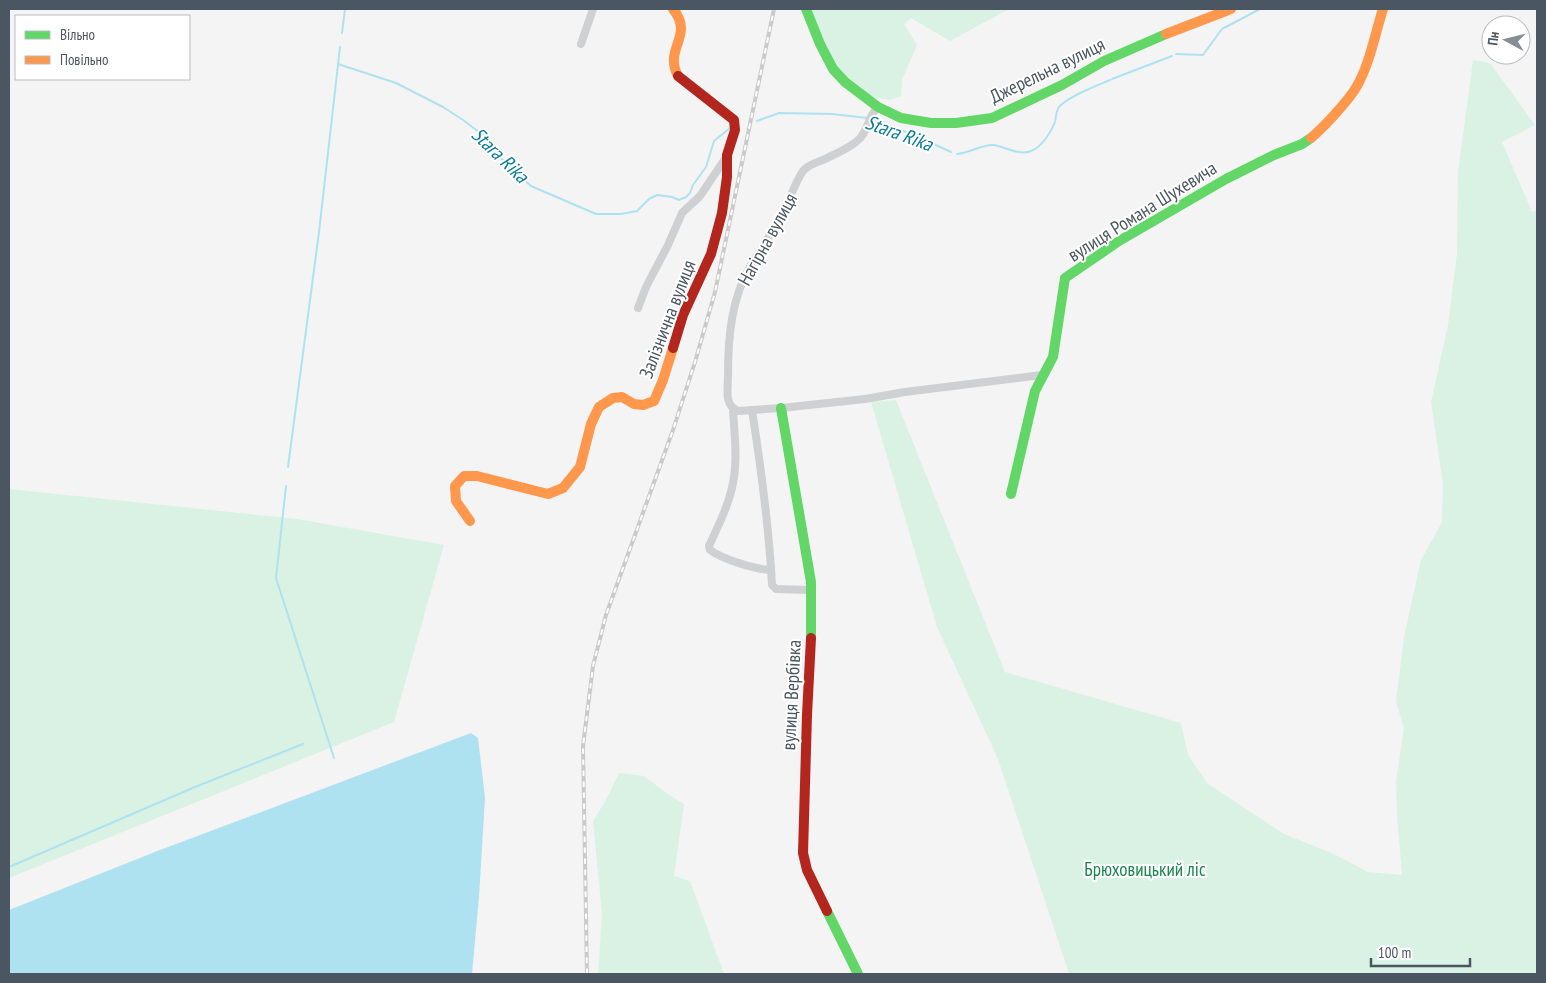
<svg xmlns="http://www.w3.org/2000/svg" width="1546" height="983" viewBox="0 0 1546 983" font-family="'PT Sans Narrow',sans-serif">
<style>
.green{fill:#d9f2e3}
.water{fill:#aee2f0}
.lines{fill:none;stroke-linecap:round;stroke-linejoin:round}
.stream{stroke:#aee2f0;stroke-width:2}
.street{stroke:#ced0d2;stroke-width:8}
.fast{stroke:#63d668;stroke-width:10}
.slow{stroke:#ff974d;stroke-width:10}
.jam{stroke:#b3261e;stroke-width:10}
.rail-casing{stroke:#c9cacc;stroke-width:4}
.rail{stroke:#fff;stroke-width:2;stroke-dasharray:5.5;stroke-linecap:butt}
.labels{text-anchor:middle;stroke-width:4;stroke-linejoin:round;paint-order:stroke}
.street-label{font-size:19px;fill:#4a5661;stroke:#fff}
.park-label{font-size:19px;fill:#17864f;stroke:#fff}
.water-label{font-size:20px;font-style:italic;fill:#0c7c9b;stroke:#fff}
</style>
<rect width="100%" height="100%" fill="#f4f4f4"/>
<!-- green -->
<g class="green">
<polygon points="808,9 1009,9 950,41 911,18 904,24 917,45 902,80 901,96 890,100 866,96 834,70"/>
<polygon points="1473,60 1490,63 1535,125 1502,142 1532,212 1537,210 1537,974 1069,974 998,759 937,627 871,402 896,400 1005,672 1181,723 1188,755 1207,783 1284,834 1334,854 1368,872 1402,875 1397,814 1396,781 1404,729 1396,701 1404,637 1421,560 1442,522 1443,484 1431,402 1448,325 1457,253 1458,172"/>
<polygon points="9,489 297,519 444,545 394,722 9,878"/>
<polygon points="619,773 644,776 666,793 684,804 674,876 690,881 724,974 598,974 602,914 593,821 605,802"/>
</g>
<!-- water -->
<polygon class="water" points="471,733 478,738 485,798 479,897 472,974 9,974 9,910 160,850"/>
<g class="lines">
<!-- stream -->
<g class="stream">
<polyline points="342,33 345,9"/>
<polyline points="1176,54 1203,55 1222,29 1260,9"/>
<polyline points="338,64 396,83 443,107 463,120 479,132 494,152 531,186 596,214 621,214 637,211 649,199 657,195 672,197 679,200 686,197 690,193 693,185 706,167 714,141 730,128"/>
<polyline points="1112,79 1172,56"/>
<polyline points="872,119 916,136 951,152"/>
<polyline points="757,121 779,113 832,114 868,118"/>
<path d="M957 154C969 153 983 144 994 145 1005 147 1020 156 1031 151 1042 147 1051 132 1055 122 1056 117 1056 111 1059 107 1069 96 1096 86 1110 80"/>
<polyline points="288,467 319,232 340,47"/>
<polyline points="286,486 276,578 334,758"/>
<polyline points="9,867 195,787 303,744"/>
</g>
<!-- street -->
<g class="street">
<polyline points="581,44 593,9"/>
<polyline points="638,308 646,287 668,245 682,213 700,196 727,156"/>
<path d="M733 408C725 401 728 386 728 376 728 338 731 298 751 265 761 247 774 231 783 213 790 200 794 184 803 171 809 163 821 162 829 157 838 153 848 148 856 142 868 134 867 117 878 107"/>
<polyline points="733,408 738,411 781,408 865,399 905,392 1042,375"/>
<path d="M733 408C734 432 738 459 733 483 729 505 718 526 709 546L710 550C724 560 755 569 771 570"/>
<path d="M752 410C761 468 769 526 772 585L776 589 811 590"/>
</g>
<!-- fast -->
<g class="fast">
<polyline points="806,9 820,44 833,69 845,82 878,107 901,118 931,123 956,123 992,118 1062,85 1104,61 1166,34"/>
<polyline points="781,408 811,582 811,638"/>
<polyline points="1011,494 1035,391 1053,357 1065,278 1119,241 1226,179 1274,155 1302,144 1311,138"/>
<polyline points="827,911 858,974"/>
</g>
<!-- slow -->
<g class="slow">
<path d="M673 9C695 36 663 48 678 76"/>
<polyline points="1166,34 1231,9"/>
<path d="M1311 138C1324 127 1349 100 1357 86 1370 63 1375 34 1383 9"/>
<polyline points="470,521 456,501 455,486 464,476 477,476 548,494 563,488 580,467 591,424 599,407 613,398 622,397 634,404 643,405 654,401 663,380 673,348"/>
</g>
<!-- jam -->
<g class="jam">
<polyline points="673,348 683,315 711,254 722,213 727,177 727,155 735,130 734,120 678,76"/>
<polyline points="811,638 807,715 803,853 807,870 827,911"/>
</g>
<defs>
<polyline id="rail" points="587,974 583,746 593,666 606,615 673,430 695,362 715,292 774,9"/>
</defs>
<!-- rail casing -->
<use href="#rail" class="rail-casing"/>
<!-- rail -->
<use href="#rail" class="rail"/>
</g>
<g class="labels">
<!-- street labels -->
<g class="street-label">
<text transform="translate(1047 70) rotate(-26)" y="7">Джерельна вулиця</text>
<text transform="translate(1142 211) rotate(-32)" y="7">вулиця Романа Шухевича</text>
<text transform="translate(767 239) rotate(-61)" y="7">Нагірна вулиця</text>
<text transform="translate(667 319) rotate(-69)" y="7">Залізнична вулиця</text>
<text transform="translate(791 695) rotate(-87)" y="7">вулиця Вербівка</text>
</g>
<!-- park labels -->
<g class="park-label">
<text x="1145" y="876">Брюховицький ліс</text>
</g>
<!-- water labels -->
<g class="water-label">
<text transform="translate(899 133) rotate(20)" y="7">Stara Rika</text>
<text transform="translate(500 155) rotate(44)" y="7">Stara Rika</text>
</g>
</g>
<!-- border -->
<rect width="1546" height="983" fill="none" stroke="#4a5661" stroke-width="20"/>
<!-- legend -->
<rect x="15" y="15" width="175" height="65" fill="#ffffff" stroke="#b7bbc0"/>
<rect x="25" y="31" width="25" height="8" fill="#63d668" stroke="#b7bbc0"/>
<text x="60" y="40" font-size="15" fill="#4a5661">Вільно</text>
<rect x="25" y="56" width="25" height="8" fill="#ff974d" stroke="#b7bbc0"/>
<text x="60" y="65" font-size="15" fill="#4a5661">Повільно</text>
<!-- north arrow -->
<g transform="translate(1506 40) rotate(277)"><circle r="24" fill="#ffffff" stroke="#b7bbc0"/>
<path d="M0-4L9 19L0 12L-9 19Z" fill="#868d94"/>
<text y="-8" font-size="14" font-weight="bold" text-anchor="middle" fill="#4a5661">Пн</text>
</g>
<!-- scale -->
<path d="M1371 958v8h99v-8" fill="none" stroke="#4a5661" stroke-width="2.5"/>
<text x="1378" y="958" font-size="15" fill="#4a5661" stroke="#ffffff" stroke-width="4" paint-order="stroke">100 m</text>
</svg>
